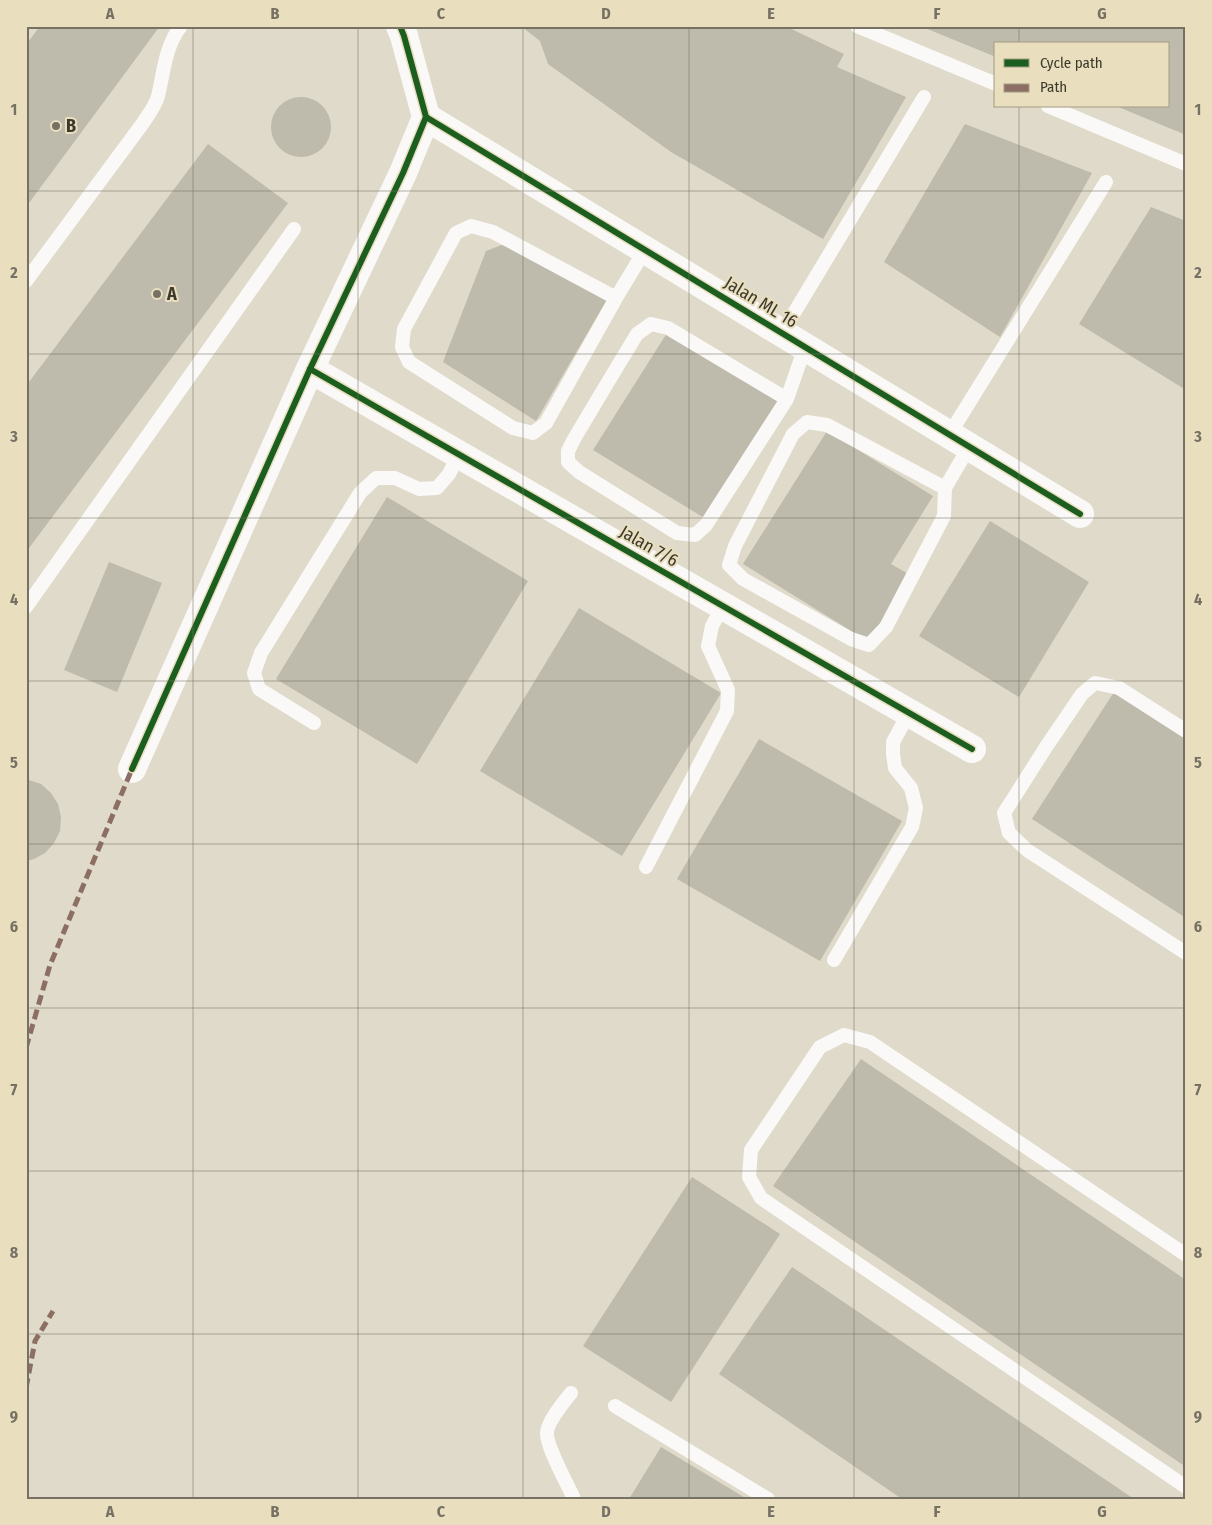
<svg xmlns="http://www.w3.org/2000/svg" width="1212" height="1525" viewBox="0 0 1212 1525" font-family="'Fira Sans Condensed',sans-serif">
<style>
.building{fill:#bebaac}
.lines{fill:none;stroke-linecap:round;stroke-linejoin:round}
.lane{stroke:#faf9f7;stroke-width:14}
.street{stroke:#faf9f7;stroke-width:28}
.quiet{stroke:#8d6e63;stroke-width:5;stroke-dasharray:10 5;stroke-linecap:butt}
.cycleway-casing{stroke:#e9dfbf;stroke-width:9}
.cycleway{stroke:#1b5e20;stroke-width:6}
.grid{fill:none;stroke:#767163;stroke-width:1;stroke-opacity:0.55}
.poi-dot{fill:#767163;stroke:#e9dfbf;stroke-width:2}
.labels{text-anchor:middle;stroke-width:4;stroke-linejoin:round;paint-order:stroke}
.poi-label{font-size:18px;font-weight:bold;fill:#3d382c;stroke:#e9dfbf;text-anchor:start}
.street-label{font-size:18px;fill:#3d382c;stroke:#e9dfbf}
.neatline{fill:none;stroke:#767163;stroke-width:2}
.grid-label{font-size:16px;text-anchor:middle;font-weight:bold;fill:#767163}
</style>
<rect width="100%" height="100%" fill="#dfdac9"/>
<!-- building -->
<g class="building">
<polygon points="40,26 160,26 26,207 26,45"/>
<polygon points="521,26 785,26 844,54 837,67 906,97 823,239 671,152 548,64 540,41"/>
<polygon points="920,26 1186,26 1186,135 1116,106 1168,106 1168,44 996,44 996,57"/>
<circle cx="301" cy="127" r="30"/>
<polygon points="965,124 1092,173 1000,337 884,262"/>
<polygon points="208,144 288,203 26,552 26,386"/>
<polygon points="1151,207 1186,221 1186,390 1079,324"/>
<polygon points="507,243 608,298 536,421 443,362 486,251"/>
<polygon points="667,333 779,402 706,519 593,450"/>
<polygon points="827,431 933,496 891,564 910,575 869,642 743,564"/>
<polygon points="387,497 528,581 417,764 276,679"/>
<polygon points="990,521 1089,582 1019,697 919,636"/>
<polygon points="109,562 162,583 117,692 64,670"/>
<polygon points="579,608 721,693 622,856 480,771"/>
<polygon points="1114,692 1186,737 1186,918 1032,819"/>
<polygon points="759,739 902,821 820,961 677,879"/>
<polygon points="26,779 41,784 51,793 58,804 61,817 60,831 54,843 45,853 34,859 26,861"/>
<polygon points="861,1059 1186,1280 1186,1467 773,1186"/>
<polygon points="692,1177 780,1234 671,1402 583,1346"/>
<polygon points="792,1267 1134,1499 902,1499 719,1374"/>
<polygon points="661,1447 747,1499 629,1499"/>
</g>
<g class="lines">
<!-- lane -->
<g class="lane">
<polyline points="857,26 996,84"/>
<polyline points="1048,106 1186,164"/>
<path d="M26 281 143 123C148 115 156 105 158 96 164 72 165 46 181 26"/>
<polyline points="616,298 493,232 471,226 456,233 404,329 402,347 409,362 513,428 533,433 546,423 616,298 645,250"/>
<polyline points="782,333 924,97"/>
<polyline points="787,399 668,328 651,324 637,334 608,382 574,439 568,451 568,462 579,472 677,533 695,535 706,525 787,399 805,347"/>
<polyline points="949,435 1106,182"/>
<polyline points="945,488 827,425 807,422 793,434 735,546 729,565 743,579 851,639 869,645 886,627 944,516 945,488 969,447"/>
<polyline points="26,607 294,229"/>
<polyline points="314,723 259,689 254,673 261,653 360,493 376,478 395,478 419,489 437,488 449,474 459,454"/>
<polyline points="1186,731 1119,688 1095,683 1082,694 1046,747 1004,813 1009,833 1027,850 1186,953"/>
<polyline points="646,867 727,711 728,690 708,646 712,626 723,606"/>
<polyline points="834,960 912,827 916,808 911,788 895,768 893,754 893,742 909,713"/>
<polyline points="1186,1255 870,1042 844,1035 820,1047 751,1150 749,1177 761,1198 1186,1487"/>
<path d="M571 1393C564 1402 547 1422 547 1433 546 1446 568 1485 574 1499"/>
<polyline points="615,1406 768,1499"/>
</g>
<!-- street -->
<g class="street">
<polyline points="426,117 1080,514"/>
<polyline points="310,369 972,749"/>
<polyline points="132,769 310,369 403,173 426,117 404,36 400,26"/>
</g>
<!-- quiet -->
<g class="quiet">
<polyline points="26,1048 50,965 132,769"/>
<polyline points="26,1388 35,1341 53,1311"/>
</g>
<defs>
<g id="cycleway">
<polyline points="426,117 1080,514"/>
<polyline points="310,369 972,749"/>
<polyline points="132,769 310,369 403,173 426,117 404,36 400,26"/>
</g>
</defs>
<!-- cycleway casing -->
<use href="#cycleway" class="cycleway-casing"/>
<!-- cycleway -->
<use href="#cycleway" class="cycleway"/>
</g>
<!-- grid -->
<path class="grid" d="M193 26V1499M358 26V1499M523 26V1499M689 26V1499M854 26V1499M1019 26V44M1019 106V1499M26 191H1186M26 354H1186M26 518H1186M26 681H1186M26 844H1186M26 1008H1186M26 1171H1186M26 1334H1186"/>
<!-- markers -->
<g class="poi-dot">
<circle cx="56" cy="126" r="5"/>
<circle cx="157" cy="294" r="5"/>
</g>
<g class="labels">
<!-- poi labels -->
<g class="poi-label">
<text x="66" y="132">B</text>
<text x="167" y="300">A</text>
</g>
<!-- street labels -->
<g class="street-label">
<text transform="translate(761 302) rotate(31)" y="6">Jalan ML 16</text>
<text transform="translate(649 546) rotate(30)" y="6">Jalan 7/6</text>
</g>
</g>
<!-- border -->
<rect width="1212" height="1525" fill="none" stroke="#e9dfbf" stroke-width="55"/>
<!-- legend -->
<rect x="994" y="42" width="175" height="65" fill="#e9dfbf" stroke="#a49c84"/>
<rect x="1004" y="59" width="25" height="8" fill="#1b5e20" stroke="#a49c84"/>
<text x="1040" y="68" font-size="15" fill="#3d382c">Cycle path</text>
<rect x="1004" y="84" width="25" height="8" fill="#8d6e63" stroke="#a49c84"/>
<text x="1040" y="92" font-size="15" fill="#3d382c">Path</text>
<rect x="28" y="28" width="1156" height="1470" class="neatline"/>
<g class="grid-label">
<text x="110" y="19">A</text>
<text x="275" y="19">B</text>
<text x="441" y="19">C</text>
<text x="606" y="19">D</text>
<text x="771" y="19">E</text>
<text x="937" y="19">F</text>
<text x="1102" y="19">G</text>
<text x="14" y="115">1</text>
<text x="1198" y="115">1</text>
<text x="14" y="278">2</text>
<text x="1198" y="278">2</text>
<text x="14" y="442">3</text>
<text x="1198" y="442">3</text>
<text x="14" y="605">4</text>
<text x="1198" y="605">4</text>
<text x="14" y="768">5</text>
<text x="1198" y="768">5</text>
<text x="14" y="932">6</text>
<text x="1198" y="932">6</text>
<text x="14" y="1095">7</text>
<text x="1198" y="1095">7</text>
<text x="14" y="1258">8</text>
<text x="1198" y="1258">8</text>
<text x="14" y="1422">9</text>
<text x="1198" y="1422">9</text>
<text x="110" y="1517">A</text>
<text x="275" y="1517">B</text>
<text x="441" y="1517">C</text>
<text x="606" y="1517">D</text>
<text x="771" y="1517">E</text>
<text x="937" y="1517">F</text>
<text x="1102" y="1517">G</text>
</g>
</svg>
